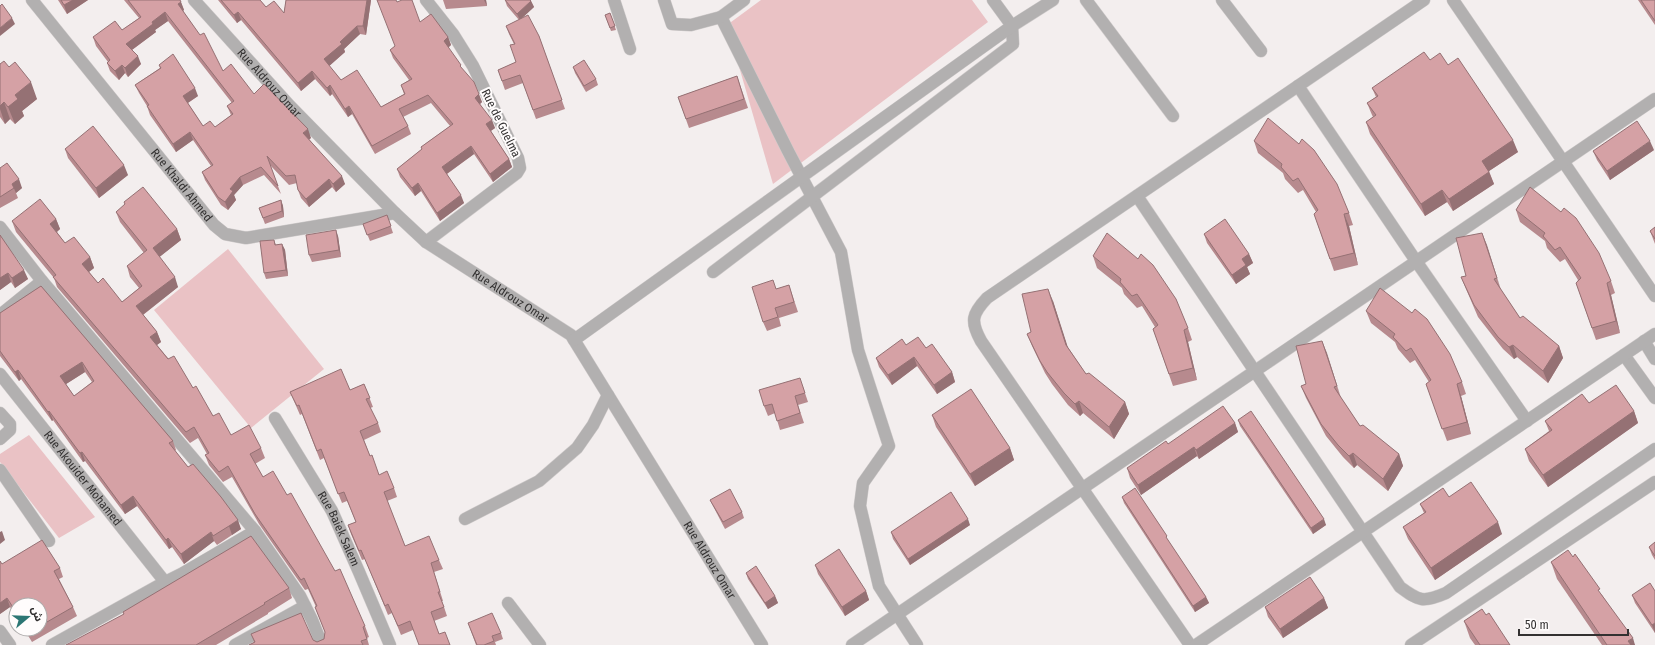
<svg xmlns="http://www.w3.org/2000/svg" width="1655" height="645" viewBox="0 0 1655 645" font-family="'Fira Sans Condensed','Noto Sans Arabic',sans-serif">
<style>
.green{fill:#eac2c5}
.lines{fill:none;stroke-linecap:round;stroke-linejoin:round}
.minor-casing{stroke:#d0cccc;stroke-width:13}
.minor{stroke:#b2b0b0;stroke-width:12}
.wall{fill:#b78a8e;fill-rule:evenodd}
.shaded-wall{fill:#957174}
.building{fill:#d5a1a5;stroke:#957174;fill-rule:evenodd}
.labels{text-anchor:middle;stroke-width:4;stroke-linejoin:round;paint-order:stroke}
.street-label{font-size:12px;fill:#333131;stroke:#fffcfc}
</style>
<rect width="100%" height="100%" fill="#f3eeee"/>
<!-- green -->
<g class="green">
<polygon points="761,0 972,0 988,22 773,184 727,25"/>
<polygon points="228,249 324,369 251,428 154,310"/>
<polygon points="29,435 95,517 59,538 0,462 0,454"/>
</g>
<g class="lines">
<defs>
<g id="minor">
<path id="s1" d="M32 0 214 225 225 234 246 238 395 213"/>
<path id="s2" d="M194 0 290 106 395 213 426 242 571 335 762 645"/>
<polyline points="614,0 630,49"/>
<polyline points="664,0 672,24 691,25 721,17 788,151 841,252 858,350 889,446 863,483 860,506 879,586 917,645"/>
<polyline points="1086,0 1173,116"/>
<polyline points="1222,0 1261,51"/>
<polyline points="1453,0 1655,296"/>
<polyline points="721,17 744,0"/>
<polyline points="1298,86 1416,261 1527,421"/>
<path d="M1137 196 1400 587C1419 601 1423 603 1446 593L1655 449"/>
<polyline points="0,227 42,281 255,531 300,596 312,620 322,645"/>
<polyline points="426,242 517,173 520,168 518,158 473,66 453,34 426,0"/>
<polyline points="713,272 1013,44 1012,26 993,0"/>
<polyline points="0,315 42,281"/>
<polyline points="574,340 1012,26 1053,0"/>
<polyline points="1644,341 1655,359"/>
<polyline points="1624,355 1655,398"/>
<path id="s3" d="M0 374 165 582"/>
<polyline points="0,413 10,424 10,430 0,439"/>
<path id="s4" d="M275 418 332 511 359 572 390 645"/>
<polyline points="0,470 49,541"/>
<polyline points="465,519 539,481 577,448 593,425 608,395"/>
<polyline points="508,603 540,645"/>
<polyline points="0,631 10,645"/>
<polyline points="52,645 165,582 183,573 255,531"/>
<polyline points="235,645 305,606"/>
<polyline points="852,645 1655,99"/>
<path d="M1190 645 981 341C970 321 972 314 987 298L1424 0"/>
<polyline points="1196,645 1655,334"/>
<polyline points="1411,645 1655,482"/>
</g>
</defs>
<!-- minor casing -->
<use href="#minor" class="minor-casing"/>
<!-- minor -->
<use href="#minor" class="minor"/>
</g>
<!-- wall -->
<g class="wall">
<polygon points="58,0 88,0 67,14"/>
<polygon points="124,0 180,0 184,10 183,11 223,71 311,138 309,139 345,184 336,192 332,187 309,207 301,198 298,190 297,183 289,185 270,165 281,194 264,175 243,185 234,195 236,200 228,210 221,205 205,180 202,172 211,166 193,140 176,152 150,115 147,106 139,93 135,85 160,68 159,65 198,96 188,103 203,126 215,127 231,115 227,106 232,103 168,21 155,30 156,32 132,50 141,64 128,77 125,73 119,80 110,71 107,63 108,62 96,46 93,37 122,30 139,18"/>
<polygon points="218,0 260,0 266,7 284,13 286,0 371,0 366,35 360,34 344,49 345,52 329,66 341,80 381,107 404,94 401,85 409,80 393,58 390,50 395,46 397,2 420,22 448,37 451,45 448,48 462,69 482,102 480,104 495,128 491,131 509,159 512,167 493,182 474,154 447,174 464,203 440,221 421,191 415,196 400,177 397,169 422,149 421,147 450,126 431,103 403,117 408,126 411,134 375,154 352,114 348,117 332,94 330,96 315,79 301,91 241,20 237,23"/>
<polygon points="443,0 486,0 487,6 446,9"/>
<polygon points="505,0 531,1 534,7 522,18 539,36 565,109 536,119 523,83 505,90 498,70 516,62 514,44 509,34 506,26 519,20 507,6"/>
<polygon points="1638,0 1655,0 1655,25"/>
<polygon points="610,13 616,30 611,31 605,15"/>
<polygon points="1430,60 1448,65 1518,152 1489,171 1494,184 1453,211 1447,202 1425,216 1370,134 1366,122 1373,117 1372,115 1367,103 1376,97 1372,88"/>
<polygon points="0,64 37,99 22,111 24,116 15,124 10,119 5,124 0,117"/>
<polygon points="573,67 596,79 598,85 586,92 575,73"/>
<polygon points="737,76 748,108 689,128 678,97"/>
<polygon points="1254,141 1349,213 1353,225 1349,226 1358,265 1334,271 1314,214 1316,212 1303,190 1298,193 1285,179 1283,173 1258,153"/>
<polygon points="65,149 128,175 99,198 68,158"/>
<polygon points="1654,150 1610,180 1597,160 1593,151"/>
<polygon points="0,168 22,188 16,193 18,198 0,208"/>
<polygon points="281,200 283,206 284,217 265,224 259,208"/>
<polygon points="124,202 177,229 181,240 159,257 178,287 143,315 157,332 161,342 157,345 193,388 213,416 231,435 261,448 265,458 255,464 263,477 287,495 365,626 369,637 367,638 369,645 249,645 254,642 251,634 313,640 317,642 324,639 325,632 315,607 316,607 308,589 305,590 259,524 232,477 223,482 209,465 205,455 207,454 198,438 190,443 57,287 54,278 16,232 12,221 56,219 60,229 57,232 65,243 90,257 94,268 89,272 98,283 122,302 139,288 130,277 127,266 144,253 120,222 116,212 125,205"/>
<polygon points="1516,210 1611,281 1615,293 1611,295 1620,333 1596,340 1576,283 1578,280 1565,259 1560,262 1547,248 1545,241 1520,222"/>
<polygon points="387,215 393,233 370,241 363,224"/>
<polygon points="1655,227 1655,244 1650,231"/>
<polygon points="1482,233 1501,290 1520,318 1559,346 1563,358 1548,383 1517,357 1514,359 1503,349 1478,317 1466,289 1461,277 1466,276"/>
<polygon points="1204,234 1249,254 1253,263 1247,267 1250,274 1236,284 1207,243"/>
<polygon points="0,235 28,279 15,288 11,282 0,290"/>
<polygon points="338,236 341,257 312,262 309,255"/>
<polygon points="274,240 276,245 282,244 285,250 288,276 266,279 264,273"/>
<polygon points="1093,256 1188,328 1192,340 1188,342 1197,380 1173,386 1153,329 1155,327 1142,306 1137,308 1124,294 1122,288 1097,268"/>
<polygon points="789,285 798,312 779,318 781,326 767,331 763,322 776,289"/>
<path d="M41 286 173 441 176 450 175 451 188 467 241 529 217 545 214 541 184 564 172 547 169 549 137 506 125 514 85 461 83 462 53 420 52 421 21 379 19 381 0 356V313ZM85 372 92 382 74 396 66 384Z"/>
<polygon points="1053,301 1067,346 1086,374 1125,402 1129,414 1114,439 1083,413 1080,416 1068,405 1052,384 1045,373 1032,346 1027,334 1031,332"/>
<polygon points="1366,311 1462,382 1466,394 1461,396 1471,434 1447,441 1426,384 1429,382 1415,360 1410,363 1398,349 1395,342 1371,323"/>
<polygon points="1322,341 1341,398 1360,426 1399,454 1403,466 1388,491 1357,465 1354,468 1343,457 1326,436 1306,398 1301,386 1306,384"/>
<polygon points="906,345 926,348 952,372 955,382 937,394 917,366 892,385 879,367 876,358"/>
<polygon points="364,384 373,407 370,408 378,423 381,432 364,440 370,456 379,475 394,488 397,497 387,501 405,546 439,560 443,569 434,572 443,601 442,601 447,616 434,621 439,634 450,645 413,630 401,635 392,613 388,615 365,559 362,560 351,534 348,525 356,522 347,501 342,503 324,458 320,460 302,414 300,415 290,392 350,390"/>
<polygon points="803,387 808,402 798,405 804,423 780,430 775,413 768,416 764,406"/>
<polygon points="1589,403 1634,411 1638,423 1548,487 1529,461 1525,449 1549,431 1545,421"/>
<polygon points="932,415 1010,448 1014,460 975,486 936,427"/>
<polygon points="1238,420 1326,525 1313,534 1240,426"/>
<polygon points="1235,423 1238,432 1199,459 1197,456 1141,495 1130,478 1127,468 1168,444"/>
<polygon points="1122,497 1206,597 1209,603 1195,612 1124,503"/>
<polygon points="1449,497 1502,534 1435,580 1408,539 1403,527 1424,513 1420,504"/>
<polygon points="710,500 742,512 744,518 725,529 713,506"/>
<polygon points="970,525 910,565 893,539 891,532"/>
<polygon points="1655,542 1655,560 1652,555 1649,547"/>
<polygon points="1551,562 1602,595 1635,645 1602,645 1557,579"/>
<polygon points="2,564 60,568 63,577 59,579 73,607 77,616 32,642 24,629 40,629 40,605 16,605 16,616 10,607 0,614"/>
<polygon points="815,565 866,591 869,600 845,616 818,574"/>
<polygon points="746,573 775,596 778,603 768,609 748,579"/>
<polygon points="289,588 292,598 268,613 268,614 216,645 66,645 124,615 123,612"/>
<polygon points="1655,591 1655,633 1635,603 1632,595"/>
<polygon points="1324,598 1328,608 1283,638 1268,617 1265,607"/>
<polygon points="1486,615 1510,645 1475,645 1470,638 1464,621"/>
<polygon points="468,623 501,633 503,639 495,642 496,645 476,645"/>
</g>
<!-- shaded-wall -->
<g class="shaded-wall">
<polygon points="73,0 88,0 67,14 64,5"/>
<polygon points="367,0 371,0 366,35 363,26"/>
<polygon points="484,0 486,0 487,6"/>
<polygon points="531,1 534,7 520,20 517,14"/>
<polygon points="181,2 184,10 181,12 178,4"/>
<polygon points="165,12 168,21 155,30 156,32 129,52 126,44 152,22"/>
<polygon points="238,12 241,20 237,23 234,15"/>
<polygon points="12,18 15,24 0,36 0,28"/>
<polygon points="357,26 360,34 344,49 345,52 327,68 324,59 340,42"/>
<polygon points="448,37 451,45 446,49 444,41"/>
<polygon points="138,56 141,64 128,77 125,68"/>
<polygon points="122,65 125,73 119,80 115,71"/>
<polygon points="312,71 315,79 301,91 298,83"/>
<polygon points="31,82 37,99 22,111 24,116 15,124 8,107 15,95"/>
<polygon points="330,85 332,94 330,96 327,88"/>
<polygon points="195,88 198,96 186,104 183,96"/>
<polygon points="479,94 482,102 478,106 475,98"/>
<polygon points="4,102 10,119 5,124 0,109 0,106"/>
<polygon points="349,106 352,114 348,117 345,109"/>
<polygon points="492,120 495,128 489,132 486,124"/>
<polygon points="308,129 311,138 306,142 303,133"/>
<polygon points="190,132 193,140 176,152 173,144"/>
<polygon points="1513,140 1518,152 1486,173 1482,161"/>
<polygon points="1650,141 1654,150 1610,180 1607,171"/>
<polygon points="471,146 474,154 445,175 442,167"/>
<polygon points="509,159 512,167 493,182 490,174"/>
<polygon points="124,165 128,175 99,198 96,188"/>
<polygon points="1489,172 1494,184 1453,211 1449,199"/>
<polygon points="342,176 345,184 336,192 333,184"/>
<polygon points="240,177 243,185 234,195 236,200 228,210 225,202 230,189"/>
<polygon points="19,179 22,188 16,193 12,184"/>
<polygon points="329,179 332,187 309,207 306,199"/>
<polygon points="418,183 421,191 415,196 412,188"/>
<polygon points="1442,190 1447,202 1425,216 1421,204"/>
<polygon points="461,195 464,203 440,221 437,213"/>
<polygon points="281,200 283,206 284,217 282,211"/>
<polygon points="1344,214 1349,226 1358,265 1354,253"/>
<polygon points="56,219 60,229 54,234 50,224"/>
<polygon points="177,229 181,240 157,259 153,248"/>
<polygon points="336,230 338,236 341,257 339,250"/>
<polygon points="1482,233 1487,245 1501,290"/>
<polygon points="282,244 285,250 288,276 286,270"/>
<polygon points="1249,254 1253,263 1247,267 1250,274 1236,284 1232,275 1242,259"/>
<polygon points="90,257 94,268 86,274 82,264"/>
<polygon points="24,270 28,279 15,288 12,278"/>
<polygon points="8,273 11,282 0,290 0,278"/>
<polygon points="175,277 178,287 140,317 136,306"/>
<polygon points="1607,283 1611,295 1620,333 1616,321"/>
<polygon points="1048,289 1053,301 1071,357 1066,345"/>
<polygon points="1184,330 1188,342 1197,380 1193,368"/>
<polygon points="157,332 161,342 154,347 150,337"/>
<polygon points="1322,341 1327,353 1341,398"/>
<polygon points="1513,345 1517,357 1514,359 1509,347"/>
<polygon points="1559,346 1563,358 1548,383 1543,371"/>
<polygon points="914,357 917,366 892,385 888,375"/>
<polygon points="82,362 85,372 63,386 60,376"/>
<polygon points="18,370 21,379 19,381 15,372"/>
<polygon points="952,372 955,382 937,394 934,385"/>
<polygon points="1457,384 1461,396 1471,434 1467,422"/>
<polygon points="1079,401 1083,413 1080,416 1075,404"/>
<polygon points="1125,402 1129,414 1114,439 1109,427"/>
<polygon points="49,411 53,420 52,421 48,412"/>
<polygon points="1634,411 1638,423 1548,487 1543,475"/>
<polygon points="1235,423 1238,432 1199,459 1196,450"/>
<polygon points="1194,447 1197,456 1141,495 1138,485"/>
<polygon points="1010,448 1014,460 975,486 970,474"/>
<polygon points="82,452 85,461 83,462 80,453"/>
<polygon points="1353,453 1357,465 1354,468 1349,456"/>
<polygon points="1399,454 1403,466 1388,491 1383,479"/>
<polygon points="133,496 137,506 125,514 121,505"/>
<polygon points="968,519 970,525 910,565 908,559"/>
<polygon points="1324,519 1326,525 1313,534 1311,528"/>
<polygon points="238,520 241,529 232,535 229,526"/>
<polygon points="1498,522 1502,534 1435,580 1431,568"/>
<polygon points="2,531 5,540 0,544 0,532"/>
<polygon points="211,532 214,541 184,564 181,554"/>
<polygon points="168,538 172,547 169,549 166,540"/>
<polygon points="866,591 869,600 845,616 842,607"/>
<polygon points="775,596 778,603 768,609 765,603"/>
<polygon points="1206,597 1209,603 1195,612 1193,606"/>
<polygon points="7,598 10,607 0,614 0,603"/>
<polygon points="1324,598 1328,608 1283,638 1280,629"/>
<polygon points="1655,623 1655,633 1652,625"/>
<polygon points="1633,638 1635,645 1630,645 1628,641"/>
</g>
<!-- building -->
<g class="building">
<polygon points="61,0 73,0 64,5"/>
<polygon points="128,0 180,0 181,2 178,4 200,35 204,33 223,71 231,64 254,94 264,84 308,129 303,133 342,176 333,184 329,179 306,199 298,190 295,175 286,176 267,156 278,186 261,167 240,177 230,189 233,191 225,202 218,197 202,172 213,165 190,132 173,144 147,106 149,105 135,85 161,68 159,65 173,54 195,88 183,96 203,126 210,121 215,127 233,114 227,106 234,101 165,12 152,22 153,24 126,44 138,56 125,68 122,65 115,71 107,63 110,60 93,37 115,21 122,30 141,17"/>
<polygon points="221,0 260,0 266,7 274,1 284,13 286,0 367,0 363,26 357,26 340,42 342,44 324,59 341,80 357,70 381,107 405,94 401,85 412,79 390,50 395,46 377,0 396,0 397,2 402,0 412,0 420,22 431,14 448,37 444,41 461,65 460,66 474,82 479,94 475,98 492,120 486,124 509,159 490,174 471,146 442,167 461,195 437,213 418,183 412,188 397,169 422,149 421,147 453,124 428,95 399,109 408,126 372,146 349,106 345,109 330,85 327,88 312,71 298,83 238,12 234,15"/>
<polygon points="505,0 530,0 531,1 517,14"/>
<polygon points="1641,0 1655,0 1655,21"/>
<polygon points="2,4 12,18 0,28 0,6"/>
<polygon points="610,13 615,26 610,28 605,15"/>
<polygon points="528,15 539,36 562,100 533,110 520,75 502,81 498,70 516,62 510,45 515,44 506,26"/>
<polygon points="1424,52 1430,60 1440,53 1448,65 1458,58 1513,140 1482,161 1489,172 1449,199 1442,190 1421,204 1366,122 1376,115 1367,103 1378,96 1372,88"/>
<polygon points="584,60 596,79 584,86 573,67"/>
<polygon points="4,61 9,67 15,62 31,82 15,95 18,99 8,107 4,102 0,106 0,64"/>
<polygon points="737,76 744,99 686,119 678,97"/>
<polygon points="1268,118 1299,144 1302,139 1314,150 1337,184 1349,213 1344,214 1354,253 1330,259 1314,214 1318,210 1298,178 1293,181 1281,167 1282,164 1254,141"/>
<polygon points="1637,121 1650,141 1607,171 1593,151"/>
<polygon points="93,126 124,165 96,188 65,149"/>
<polygon points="7,163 19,179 12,184 14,188 0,197 0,168"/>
<polygon points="143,187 177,229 153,248 175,277 136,306 157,332 150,337 168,359 174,356 193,388 196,386 213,416 219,413 231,435 249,425 261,448 250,454 263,477 273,471 287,495 291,493 335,571 340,569 365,626 363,627 367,639 361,641 363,645 249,645 255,642 251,634 301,613 313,640 317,642 324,639 325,632 315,607 317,606 304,578 301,580 255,514 228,466 219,472 205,455 209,453 194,427 186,432 53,277 56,275 12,221 40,199 56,219 50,224 65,243 74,237 90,257 82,264 98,283 103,278 122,302 142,286 127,266 147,250 116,212 125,204 124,202"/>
<polygon points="1530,187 1561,212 1564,208 1576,218 1599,253 1611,281 1607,283 1616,321 1592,328 1576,283 1581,278 1560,247 1555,250 1543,236 1545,233 1516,210"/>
<polygon points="281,200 282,211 263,218 259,208"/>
<polygon points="387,215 391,226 367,235 363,224"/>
<polygon points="1225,219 1249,254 1242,259 1246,265 1232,275 1204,234"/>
<polygon points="1655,227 1655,239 1650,231"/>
<polygon points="336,230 339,250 309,255 306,235"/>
<polygon points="1107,233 1138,259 1141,254 1153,265 1176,299 1188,328 1184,330 1193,368 1169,374 1153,329 1158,325 1137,294 1132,296 1120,282 1121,279 1093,256"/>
<polygon points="1482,233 1497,278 1494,279 1520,318 1523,316 1559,346 1543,371 1513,345 1509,347 1498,337 1474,305 1461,277 1466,276 1456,238"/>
<polygon points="0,235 24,270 12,278 8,273 0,278"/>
<polygon points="274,240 275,245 282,244 286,270 264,273 260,241"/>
<polygon points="773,280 776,289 789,285 794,302 775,308 778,317 763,322 752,287"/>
<path d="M41 286 173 441 169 443 188 467 193 464 221 497 238 520 229 526 213 536 211 532 181 554 168 538 166 540 133 496 121 505 82 452 80 453 49 411 48 412 18 370 15 372 0 351V313ZM82 362 94 381 74 396 60 376Z"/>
<polygon points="1380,288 1412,313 1415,309 1427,319 1450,354 1462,382 1457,384 1467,422 1442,429 1426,384 1431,380 1411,348 1406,351 1393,337 1395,334 1366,311"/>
<polygon points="1048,289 1066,345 1086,374 1089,373 1125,402 1109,427 1079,401 1075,404 1064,393 1047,372 1040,361 1027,334 1031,332 1022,294"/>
<polygon points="918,337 926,348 932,344 952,372 934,385 914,357 888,375 876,358 902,339 906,345"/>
<polygon points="1322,341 1337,386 1334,387 1360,426 1363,425 1399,454 1383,479 1353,453 1349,456 1338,445 1321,424 1301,386 1306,384 1296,346"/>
<polygon points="341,369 350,390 364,384 370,398 366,399 378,423 360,431 370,456 372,455 379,475 387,471 394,488 384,492 405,546 429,536 439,560 431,563 440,592 438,592 444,607 431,612 439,634 445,632 450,645 419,645 410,621 398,626 388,604 385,606 361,550 359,551 348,525 356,522 344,492 338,494 321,449 317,451 299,405 297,406 290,392"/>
<polygon points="800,378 805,393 795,396 800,413 777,421 772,404 764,406 759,390"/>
<polygon points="1616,385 1634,411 1543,475 1525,449 1552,430 1545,421 1582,394 1589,403"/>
<polygon points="971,389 1010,448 970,474 932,415"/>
<polygon points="1223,406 1235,423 1196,450 1194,447 1138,485 1127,468 1166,441 1168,444"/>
<polygon points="1251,411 1324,519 1311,528 1238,420"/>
<polygon points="1471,482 1498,522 1431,568 1403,527 1426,512 1420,504 1443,488 1449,497"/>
<polygon points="1135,488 1167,536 1166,537 1206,597 1193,606 1122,497"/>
<polygon points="730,489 742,512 723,522 710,500"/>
<polygon points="951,492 968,519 908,559 891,532"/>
<polygon points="251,536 289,588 264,603 265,604 196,645 66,645 124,614 123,612"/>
<polygon points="42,540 60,568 54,571 73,607 40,626 40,605 16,605 16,612 7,598 0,603 0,561 2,564"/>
<polygon points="1655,542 1655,556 1649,547"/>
<polygon points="839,549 866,591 842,607 815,565"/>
<polygon points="1568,550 1573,557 1575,554 1600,589 1598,590 1633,638 1628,641 1631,645 1607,645 1551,562"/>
<polygon points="756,566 775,596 765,603 746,573"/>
<polygon points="1310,577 1324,598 1280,629 1265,607"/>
<polygon points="1650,583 1655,591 1655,623 1652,625 1632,595"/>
<polygon points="1482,609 1486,615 1489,613 1510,645 1480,645 1464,621"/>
<polygon points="492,613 501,633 492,636 494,641 484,645 477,645 468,623"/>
<polygon points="26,629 35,629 29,633"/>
</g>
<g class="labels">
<!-- street labels -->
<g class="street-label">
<text dy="4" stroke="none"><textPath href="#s2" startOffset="112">Rue Aldrouz Omar</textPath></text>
<text transform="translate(501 123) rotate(64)" y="4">Rue de Guelma</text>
<text dy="4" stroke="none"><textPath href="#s1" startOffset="238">Rue Khaldi Ahmed</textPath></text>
<text dy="4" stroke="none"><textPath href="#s2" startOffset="436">Rue Aldrouz Omar</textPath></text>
<text dy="4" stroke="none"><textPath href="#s3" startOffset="133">Rue Akouider Mohamed</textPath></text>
<text dy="4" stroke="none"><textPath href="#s4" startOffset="128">Rue Baiek Salem</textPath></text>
<text dy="4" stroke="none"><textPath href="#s2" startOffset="772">Rue Aldrouz Omar</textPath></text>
</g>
</g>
<!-- north arrow -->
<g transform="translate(28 617) rotate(71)"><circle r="19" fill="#fffcfc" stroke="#adabab"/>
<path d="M0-3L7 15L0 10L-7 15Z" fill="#2c7674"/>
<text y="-6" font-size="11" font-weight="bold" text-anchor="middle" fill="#333131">ش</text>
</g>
<!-- scale -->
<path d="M1519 629v6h109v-6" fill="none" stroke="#333131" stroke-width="2"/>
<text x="1525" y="629" font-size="12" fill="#333131" stroke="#fffcfc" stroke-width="3" paint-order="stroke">50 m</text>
</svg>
